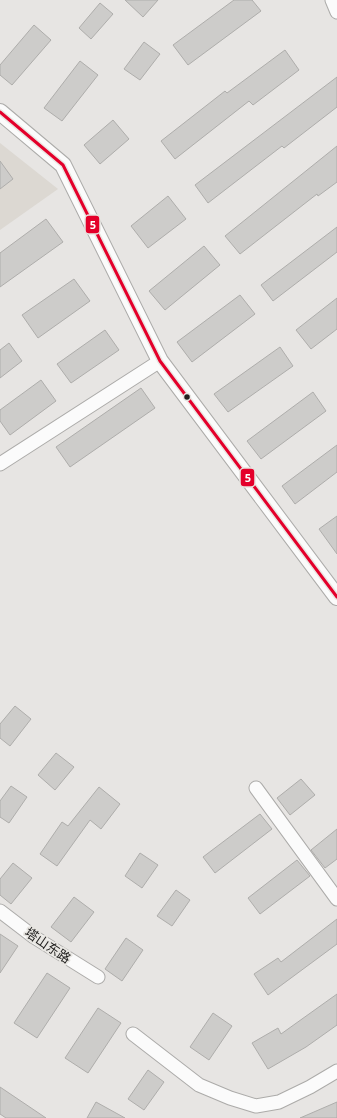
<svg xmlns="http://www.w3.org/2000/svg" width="337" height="1118" viewBox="0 0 337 1118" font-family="'Open Sans','Noto Sans SC',sans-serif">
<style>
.built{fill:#dcd8d2}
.building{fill:#cdccca;stroke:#aeadab}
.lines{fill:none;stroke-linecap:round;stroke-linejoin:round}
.minor-casing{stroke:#acaba9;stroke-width:15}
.tertiary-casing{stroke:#acaba9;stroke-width:18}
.minor{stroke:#fbfbfb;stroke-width:13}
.tertiary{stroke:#fbfbfb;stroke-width:16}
.bus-1-casing{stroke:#e8e6e2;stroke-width:6}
.bus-1{stroke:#e4002b;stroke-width:3}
.bus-dot{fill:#21201f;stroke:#e8e6e2;stroke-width:1.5}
.labels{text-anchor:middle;stroke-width:3.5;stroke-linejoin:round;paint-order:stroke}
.street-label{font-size:13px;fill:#21201f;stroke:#e8e6e2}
.line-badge{stroke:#e8e6e2;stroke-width:1.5}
.badge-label{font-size:11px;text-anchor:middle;font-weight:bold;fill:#fff}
</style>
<rect width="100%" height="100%" fill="#e7e5e3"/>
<!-- built -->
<polygon class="built" points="0,143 58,189 0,230"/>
<!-- building -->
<g class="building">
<polygon points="125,0 158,0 143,17"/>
<polygon points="234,0 252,0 261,11 188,65 173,45"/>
<polygon points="100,3 113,14 91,39 79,28"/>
<polygon points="34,25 51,40 12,85 0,75 0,65"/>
<polygon points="144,42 160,54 140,80 124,69"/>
<polygon points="285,50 299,70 253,105 249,101 175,159 161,141 225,91 227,93"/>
<polygon points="80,61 98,75 62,121 44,108"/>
<polygon points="337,77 337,107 284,148 282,146 208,203 195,185"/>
<polygon points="113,120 129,139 100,164 84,145"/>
<polygon points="337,146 337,182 318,196 317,194 240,254 225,236"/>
<polygon points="0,161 13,179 0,189"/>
<polygon points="168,196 186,219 148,248 131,226"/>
<polygon points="46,219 63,242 0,287 0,253"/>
<polygon points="337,227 337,252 273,301 261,285"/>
<polygon points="204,246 220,265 165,310 149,291"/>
<polygon points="74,279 90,301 38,338 22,315"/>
<polygon points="240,295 255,314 192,362 177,342"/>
<polygon points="337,298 337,329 311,349 296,330"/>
<polygon points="105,330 119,350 71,383 57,364"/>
<polygon points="9,343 22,361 0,378 0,350"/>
<polygon points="280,347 293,366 228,412 214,394"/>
<polygon points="41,380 56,401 10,435 0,421 0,410"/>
<polygon points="141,388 155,408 70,467 56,447"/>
<polygon points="313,392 326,411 261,459 247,441"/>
<polygon points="337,445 337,472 295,504 282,486"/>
<polygon points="337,516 337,554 319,529"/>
<polygon points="15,706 31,719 10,746 0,738 0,724"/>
<polygon points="56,753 74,767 55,790 38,775"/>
<polygon points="301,779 315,795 290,815 277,798"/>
<polygon points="11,786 27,797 9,823 0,817 0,801"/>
<polygon points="99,787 120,804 101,829 90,820 57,866 40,854 62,822 68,826"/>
<polygon points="260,814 272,829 215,873 203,857"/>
<polygon points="337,829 337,859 325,868 311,850"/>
<polygon points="140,853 158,865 142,888 125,876"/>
<polygon points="297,860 310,876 260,914 248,898"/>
<polygon points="13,863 32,878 11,904 0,895 0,879"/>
<polygon points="176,890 190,900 172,926 157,916"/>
<polygon points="74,897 94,912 71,942 51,927"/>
<polygon points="337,919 337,944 268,995 254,974 278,958 281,962"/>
<polygon points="0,934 18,946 0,973"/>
<polygon points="126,938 143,950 122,981 105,969"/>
<polygon points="47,973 70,988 37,1038 14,1023"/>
<polygon points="337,994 337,1025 306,1047 268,1069 252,1043 278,1028 281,1034"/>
<polygon points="98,1008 121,1023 88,1073 65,1058"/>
<polygon points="213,1013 232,1026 209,1060 190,1047"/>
<polygon points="148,1070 164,1082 144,1110 128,1099"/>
<polygon points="0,1087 46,1118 6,1118 0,1114"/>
<polygon points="96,1102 125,1118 87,1118"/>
<polygon points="337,1102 337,1118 300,1118"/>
</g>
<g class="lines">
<defs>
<g id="minor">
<polyline points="332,0 337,12"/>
<polyline points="0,464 160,361"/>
<polyline points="256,788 337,899"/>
<polyline points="0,911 34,937 98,977"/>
<polyline points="133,1034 199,1085 230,1098 256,1106 279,1102 310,1087 337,1071"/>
</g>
<polyline id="tertiary" points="0,112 63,165 160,361 337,597"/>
</defs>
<!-- minor casing -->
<use href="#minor" class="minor-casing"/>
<!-- tertiary casing -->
<use href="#tertiary" class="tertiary-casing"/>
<!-- minor -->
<use href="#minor" class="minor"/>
<!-- tertiary -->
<use href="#tertiary" class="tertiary"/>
<defs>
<polyline id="bus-1" points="0,112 63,165 160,361 337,597"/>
</defs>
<!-- bus-1 casing -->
<use href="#bus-1" class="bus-1-casing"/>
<!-- bus-1 -->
<use href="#bus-1" class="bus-1"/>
</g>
<!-- markers -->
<circle class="bus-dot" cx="187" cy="397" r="3.5"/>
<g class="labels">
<!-- street labels -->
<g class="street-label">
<text transform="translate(48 945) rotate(34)" y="5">塔山东路</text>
</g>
</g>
<g class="line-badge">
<rect x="85" y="215" width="15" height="19" rx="4" fill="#e4002b"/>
<rect x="240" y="468" width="15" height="19" rx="4" fill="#e4002b"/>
</g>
<g class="badge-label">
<text x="93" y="229">5</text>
<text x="248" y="482">5</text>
</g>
</svg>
